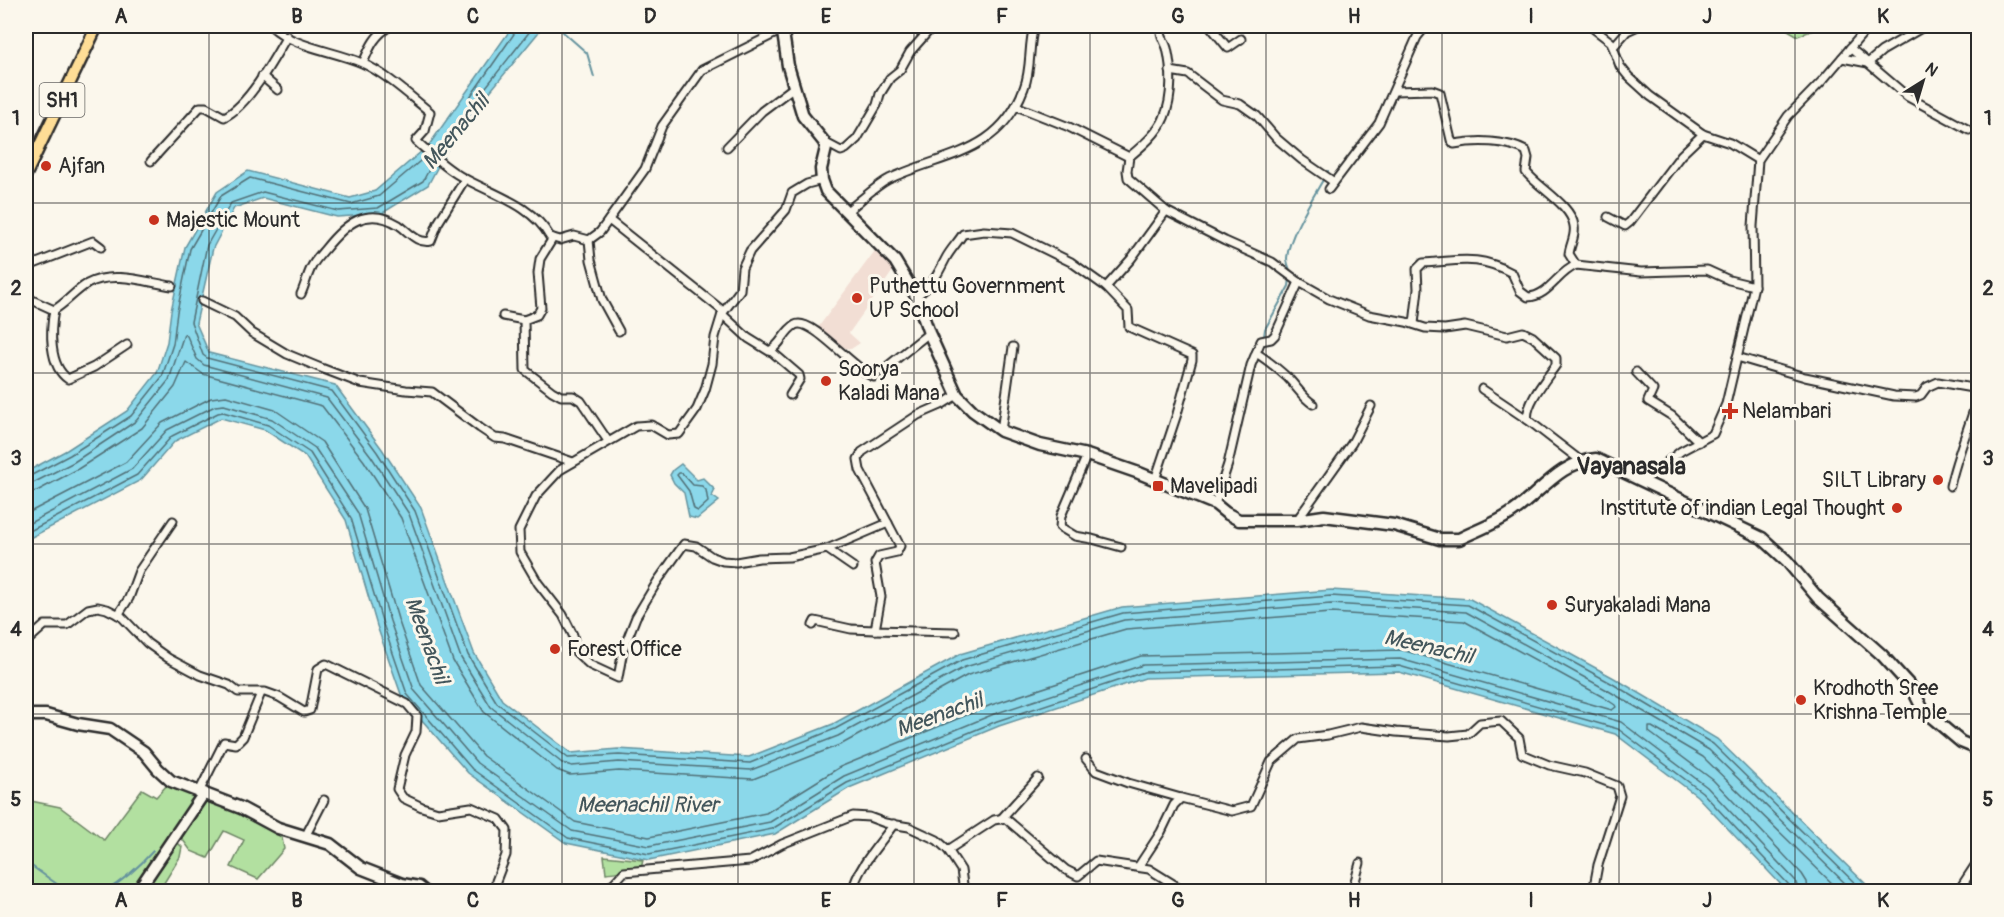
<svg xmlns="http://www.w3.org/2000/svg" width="2004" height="917" viewBox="0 0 2004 917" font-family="Pangolin,sans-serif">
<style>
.built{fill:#f2ded4}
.green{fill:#b2e0a0;stroke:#6e8666;stroke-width:1.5}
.water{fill:#8bd8ea;stroke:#65939e;stroke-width:1.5}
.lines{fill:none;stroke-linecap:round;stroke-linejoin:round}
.shore{stroke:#517077;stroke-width:1.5}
.stream{stroke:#65939e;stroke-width:2}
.street-casing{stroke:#2b2b2b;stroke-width:11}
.secondary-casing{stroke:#2b2b2b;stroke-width:15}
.primary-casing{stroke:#2b2b2b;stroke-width:15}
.street{stroke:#fbf7ec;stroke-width:7}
.secondary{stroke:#fbf7ec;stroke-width:10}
.primary{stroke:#fedd96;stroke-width:10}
.grid{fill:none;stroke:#2b2b2b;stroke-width:1.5;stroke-opacity:0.55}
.poi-dot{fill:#c8321e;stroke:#fbf7ec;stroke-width:2}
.labels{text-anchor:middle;stroke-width:6;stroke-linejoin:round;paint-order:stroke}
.shield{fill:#fbf7ec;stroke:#696865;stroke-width:1.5}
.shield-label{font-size:20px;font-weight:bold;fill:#2b2b2b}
.poi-label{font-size:21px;fill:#2b2b2b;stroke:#fbf7ec;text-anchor:start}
.water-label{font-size:22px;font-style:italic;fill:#43565b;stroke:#fbf7ec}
.quarter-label{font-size:24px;font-weight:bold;fill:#2b2b2b;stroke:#fbf7ec}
.neatline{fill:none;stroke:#2b2b2b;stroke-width:2}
.grid-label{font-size:20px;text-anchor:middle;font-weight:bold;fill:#2b2b2b}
</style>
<rect width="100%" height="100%" fill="#fbf7ec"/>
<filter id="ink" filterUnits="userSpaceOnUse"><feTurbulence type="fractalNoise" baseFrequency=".0167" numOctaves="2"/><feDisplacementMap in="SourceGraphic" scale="12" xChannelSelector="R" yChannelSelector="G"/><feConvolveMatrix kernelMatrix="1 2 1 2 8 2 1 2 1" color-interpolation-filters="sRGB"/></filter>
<g filter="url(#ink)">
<!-- built -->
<polygon class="built" points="877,248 895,268 849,333 860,343 851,349 841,347 817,329"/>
<!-- green -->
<g class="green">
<polygon points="1781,26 1824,26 1798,36"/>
<polygon points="169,783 198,797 130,892 26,891 26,800 60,807 104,840 142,789 156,797"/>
<polygon points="207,799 253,818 282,838 284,849 258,879 231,867 244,840 224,831 208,858 191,851 180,836"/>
<polygon points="177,842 182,847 180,857 159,891 143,892"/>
<path d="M604 856 643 860 641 869C629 869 618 872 606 873Z"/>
</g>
<!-- water -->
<g class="water">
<polygon points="513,26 541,26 538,33 456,133 428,185 381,214 337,217 263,198 234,208 213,248 196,323 209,353 335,385 382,449 421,508 474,653 502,700 571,753 618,749 749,757 833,724 960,654 1122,607 1331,590 1470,599 1614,678 1717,739 1873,891 1787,891 1697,796 1615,734 1399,672 1145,678 999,726 849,788 775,834 649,860 566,843 468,773 402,697 377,626 346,520 305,456 265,430 221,418 175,441 141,480 26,540 26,472 67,450 127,411 157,373 167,342 171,311 185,247 217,192 248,171 350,198 375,191 429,145"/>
<polygon points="681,464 697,480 703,478 715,490 712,496 719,501 697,519 689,517 684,493 674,483 670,475 673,470"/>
</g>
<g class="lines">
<!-- shore -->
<g class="shore">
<polyline points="517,26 516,31 470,97 471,101 475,101 534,26"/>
<polyline points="433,162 423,181 378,208 338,211 263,192 231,203 207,245 191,322 203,355 207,358 332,391 377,452 415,511 468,655 497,703 568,758 619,755 750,763 835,729 962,660 1123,613 1331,596 1468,605 1611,683 1713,744 1864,892"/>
<polygon points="679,473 682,473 693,485 702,486 706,490 708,502 698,511 694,509 689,491 677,475"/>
<polyline points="26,477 30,476 70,455 131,416 162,377 173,344 177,312 190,249 221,196 250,178 351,204 379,196 426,156"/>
<polyline points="26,484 33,483 74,462 136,421 169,380 184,334 187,336 197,359 204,365 327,398 371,456 409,514 461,658 491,707 562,763 572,766 619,762 751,770 838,736 965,667 1124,620 1331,604 1466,612 1607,690 1709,750 1854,892"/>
<polyline points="26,493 37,491 78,469 142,428 175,387 186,362 203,374 322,406 364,461 401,518 453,661 484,712 557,770 570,775 619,771 753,779 842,744 968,675 1126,629 1331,613 1464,621 1603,697 1615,705 1616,707 1612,710 1402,650 1141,656 991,705 840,767 766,813 649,837 575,822 483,756 421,685 398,619 365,509 322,442 275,410 226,396 211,398 162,423 126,462 26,514"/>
<polyline points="26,525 132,469 167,430 215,406 224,405 272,419 315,448 358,513 390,621 414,690 477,763 572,831 649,846 770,822 844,776 994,714 1143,665 1400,659 1621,722 1707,787 1795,880 1799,892"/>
<polyline points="26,533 137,475 172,436 218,413 223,412 268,425 310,453 351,518 383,624 407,694 472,769 568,838 649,854 772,829 847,783 997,721 1144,672 1399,666 1618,729 1702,792 1789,885 1791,892"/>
<polyline points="1808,892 1807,882 1802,874 1713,780 1649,732 1649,727 1652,727 1703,757 1841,892"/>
</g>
<!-- stream -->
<g class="stream">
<polyline points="559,26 562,31 587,53 594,77"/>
<path d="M1291 272C1289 268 1287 263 1287 258 1289 234 1316 193 1328 171"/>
<polyline points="1264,337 1265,329 1289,286 1290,278"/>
<polyline points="26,862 68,892"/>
<path d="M104 892C123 881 138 868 153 851"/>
</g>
<defs>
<g id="street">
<path d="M271 26C295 48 332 50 362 63 385 73 410 96 430 112L425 131 416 141C430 153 444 167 460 176 491 194 532 204 550 237L560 240 574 236 589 240 600 232 645 169 662 126 702 70 790 26"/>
<polyline points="1210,26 1228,48 1241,39"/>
<polyline points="1590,26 1611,42 1620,66 1628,76 1650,96 1703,134 1730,143 1758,160"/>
<polyline points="1613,47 1627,31 1638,26"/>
<polyline points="1850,48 1868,63 1882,51 1925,26"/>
<polyline points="1842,58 1868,63 1908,97 1969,130"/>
<path d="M363 63C370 47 374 36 390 26"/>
<polyline points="1170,71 1188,74 1222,100 1240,104 1257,116 1276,138 1302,160 1334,182"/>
<polyline points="262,76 278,90"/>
<path d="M1394 91 1432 90 1440 93 1451 140 1454 144C1476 140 1506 140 1526 151L1528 158 1526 172C1539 188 1572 206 1574 226 1576 236 1570 244 1569 254L1576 265"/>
<path d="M1016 106 1069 127 1129 157C1141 147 1158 133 1164 118 1173 97 1172 69 1167 48 1164 39 1158 34 1163 26"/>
<polyline points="824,142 841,151 846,149 857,139 877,105 880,94 890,78 900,70 910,52 933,26"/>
<polyline points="727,147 762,111 794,87"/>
<path d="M151 161 200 107H206L224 117C248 106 274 59 287 36"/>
<polyline points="822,180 807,184 792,193 786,210 750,251 742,268 740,290 722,314 715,337 712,364 705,390 697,409 679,434 668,435 651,425 636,426 560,470 536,496 519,530 520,552 538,583 563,615 573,635 576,652 590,665 618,678 623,650 636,617 657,582 684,544 696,546 712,557 723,561 736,562 759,558 789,557 827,549 853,567"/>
<polyline points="1329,189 1379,123 1417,37 1426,26"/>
<path d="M1166 211 1225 241 1272 262 1299 282 1329 299 1369 315 1406 322 1425 328 1445 329 1465 326 1507 336 1523 332 1533 337 1556 358V365C1547 378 1524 405 1528 420L1581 461"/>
<path d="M846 212C859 202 874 187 889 179 944 153 999 155 1024 88 1032 68 1028 46 1034 26"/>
<polyline points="1608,217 1625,226 1630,222 1681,155 1703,134"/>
<polyline points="609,220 723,311"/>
<polyline points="553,238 540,259 538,273 541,308 537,315 524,320 525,370 552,391 561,396 573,396 581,401 608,441"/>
<polyline points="589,240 591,260 602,300 619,331"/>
<polyline points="26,265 34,264 93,241 101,247"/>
<polyline points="1106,287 1128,310 1129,327 1192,355 1192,360 1177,414 1155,480"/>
<path d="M26 294 32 300 54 310C66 303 75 291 87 284 112 270 146 282 172 286"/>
<path d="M301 294C305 285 307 276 311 268 314 261 320 255 325 249 345 224 367 205 399 225 409 232 417 244 431 241L438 223 465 179"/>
<path d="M916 296C934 284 936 277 946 258 950 250 958 242 963 234L984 231 1012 233 1071 262 1106 287 1131 259 1166 211 1128 178 1127 171 1129 157"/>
<polyline points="202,301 235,317 252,333 287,354 321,368 360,383 406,390 432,392 480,428 495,438 505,439 573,462"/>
<path d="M54 310C50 331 49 366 68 379L94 367 127 345"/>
<path d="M722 314 748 338 769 351C781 346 784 331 795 325 811 316 854 370 874 377L929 333"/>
<polyline points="503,316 524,320"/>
<path d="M1414 324 1418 289 1417 269 1423 263C1459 261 1478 254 1512 273L1520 291 1528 297C1549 296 1557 273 1576 265L1641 272 1707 270 1729 280 1754 286"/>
<polyline points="771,351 799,375 800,379 790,395"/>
<path d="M1256 353C1268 360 1278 369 1288 378 1297 387 1302 397 1313 404"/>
<polyline points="1737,357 1805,377 1894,396 1916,397 1921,395 1927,387 1938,382 1978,389"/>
<polyline points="1636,372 1653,390 1648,401 1672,416 1699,442"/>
<polyline points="1482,389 1528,420"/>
<polyline points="1001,431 1013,347"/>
<polyline points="1087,455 1061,516 1060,527 1075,536 1092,539 1121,547"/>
<polyline points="1644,480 1681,451 1713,434 1726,404 1754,286 1753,226 1758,160 1788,116 1822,81 1869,26"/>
<path d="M1950 486C1957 455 1969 427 1978 397"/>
<polyline points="1215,504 1228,464 1251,365 1261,341 1271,339 1275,335 1299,282"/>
<polyline points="1297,520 1352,443 1371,406"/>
<polyline points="827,549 888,523"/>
<polyline points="118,615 129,598 139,571 173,521"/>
<polyline points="813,625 815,621 851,629 875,630"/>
<polyline points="955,632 875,630 881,597 875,563 879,556 897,552 900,546 860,470 858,459 862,452 918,415 941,405 957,395"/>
<polyline points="26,642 45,625 67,625 88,609 98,607 107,609 121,616 147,643 168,658 200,675 229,685 238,692 265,692 279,697 304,712 310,710 318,669 326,664 407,704 417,716 416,732 405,755 397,789 403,798 422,807 438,812 471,807 499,819 507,830 506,855 496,881 498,892"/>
<polyline points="1086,759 1096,771 1128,783 1181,798"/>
<polyline points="199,792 224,742 236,744 243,737 261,693"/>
<polyline points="1001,819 1038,778"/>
<polyline points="306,835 324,800"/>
<polyline points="948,850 961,870 964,892"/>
<polyline points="1138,867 1161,832 1174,805 1181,798 1232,811 1251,806 1271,762 1298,739 1328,735 1361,727 1396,732 1449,736 1468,734 1480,723 1501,721 1519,738 1522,754 1549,765 1585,773 1617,786 1620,796 1598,865 1593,892"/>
<polyline points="610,892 611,886 624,872 750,861 782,844 853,816 869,817 885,823 909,827 937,840 948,850 994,820 1005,818 1066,870 1078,876 1096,861 1149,869 1186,892"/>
<path d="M852 892C858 866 879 845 894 824"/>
<polyline points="1352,892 1360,863"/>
<polyline points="1926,892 1935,892"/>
<polyline points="1952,892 1959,890 1978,861"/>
</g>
<g id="secondary">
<path d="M782 26 788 66 803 116 824 142 826 148 821 169 822 180 826 191 895 261 916 296 929 333 957 395 973 411 1001 431 1040 445 1087 455 1139 473 1215 504 1226 513 1239 520H1297L1324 516 1394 525 1440 539H1459C1477 530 1498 523 1514 511 1541 492 1560 462 1596 459L1762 538 1787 561 1818 598 1882 655 1912 688 1923 710 1961 742 1978 749"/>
<polyline points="26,715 46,715 78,724 110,729 144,752 158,769 171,781 241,808 278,828 330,844 361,868 402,884 419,887 425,892"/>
<polyline points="137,892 204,793"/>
</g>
<polyline id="primary" points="26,174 97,26"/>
</defs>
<!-- street casing -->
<use href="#street" class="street-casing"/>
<!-- secondary casing -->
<use href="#secondary" class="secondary-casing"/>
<!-- primary casing -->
<use href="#primary" class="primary-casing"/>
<!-- street -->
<use href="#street" class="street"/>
<!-- secondary -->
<use href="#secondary" class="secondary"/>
<!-- primary -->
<use href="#primary" class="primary"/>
</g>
</g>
<!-- grid -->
<path class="grid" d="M209 26V892M385 26V892M562 26V892M738 26V892M914 26V892M1090 26V892M1266 26V892M1442 26V892M1619 26V892M1795 26V892M26 203H1978M26 373H1978M26 544H1978M26 714H1978"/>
<!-- markers -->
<g class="poi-dot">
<circle cx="46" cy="166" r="6"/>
<circle cx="154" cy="220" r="6"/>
<circle cx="857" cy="298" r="6"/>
<circle cx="826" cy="381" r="6"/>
<path d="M1727 402h6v6h6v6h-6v6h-6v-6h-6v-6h6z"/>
<circle cx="1938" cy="480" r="6"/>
<rect x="1152" y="480" width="12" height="12" rx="3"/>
<circle cx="1897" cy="508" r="6"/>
<circle cx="1552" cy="605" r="6"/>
<circle cx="555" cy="649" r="6"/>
<circle cx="1801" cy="700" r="6"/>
</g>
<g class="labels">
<!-- shield labels -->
<rect class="shield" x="39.5" y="83" width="45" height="34" rx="4.5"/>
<g class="shield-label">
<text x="62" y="107">SH1</text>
</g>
<!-- poi labels -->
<g class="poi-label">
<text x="58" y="173">Ajfan</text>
<text x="166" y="227">Majestic Mount</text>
<text x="869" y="293">Puthettu Government<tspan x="869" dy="24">UP School</tspan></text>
<text x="838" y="376">Soorya<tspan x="838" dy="24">Kaladi Mana</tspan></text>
<text x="1742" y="418">Nelambari</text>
<text x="1926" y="487" text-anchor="end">SILT Library</text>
<text x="1170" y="493">Mavelipadi</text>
<text x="1885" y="515" text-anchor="end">Institute of indian Legal Thought</text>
<text x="1564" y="612">Suryakaladi Mana</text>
<text x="567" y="656">Forest Office</text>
<text x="1813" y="695">Krodhoth Sree<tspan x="1813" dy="24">Krishna Temple</tspan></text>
</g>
<!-- water labels -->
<g class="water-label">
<text transform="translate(455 131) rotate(-50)" y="8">Meenachil</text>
<text transform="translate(428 640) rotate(70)" y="8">Meenachil</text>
<text transform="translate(1429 646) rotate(13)" y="8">Meenachil</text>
<text transform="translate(939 714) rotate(-20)" y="8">Meenachil</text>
<text x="648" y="812">Meenachil River</text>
</g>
<!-- quarter labels -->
<g class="quarter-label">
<text x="1631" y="474">Vayanasala</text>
</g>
</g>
<!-- margin -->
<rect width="2004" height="917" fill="none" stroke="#fbf7ec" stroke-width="66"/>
<!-- north arrow -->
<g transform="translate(1923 81) rotate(37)" stroke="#fbf7ec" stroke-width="4.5" paint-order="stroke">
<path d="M0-4.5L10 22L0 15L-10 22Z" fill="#2b2b2b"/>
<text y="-9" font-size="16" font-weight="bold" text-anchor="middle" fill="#2b2b2b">N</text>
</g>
<rect x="33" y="33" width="1938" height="851" class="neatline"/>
<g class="grid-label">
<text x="121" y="23">A</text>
<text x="297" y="23">B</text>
<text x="473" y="23">C</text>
<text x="650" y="23">D</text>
<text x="826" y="23">E</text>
<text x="1002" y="23">F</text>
<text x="1178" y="23">G</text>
<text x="1354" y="23">H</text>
<text x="1531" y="23">I</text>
<text x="1707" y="23">J</text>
<text x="1883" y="23">K</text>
<text x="16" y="125">1</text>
<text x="1988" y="125">1</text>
<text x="16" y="295">2</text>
<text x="1988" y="295">2</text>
<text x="16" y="465">3</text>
<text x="1988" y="465">3</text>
<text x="16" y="636">4</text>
<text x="1988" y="636">4</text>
<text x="16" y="806">5</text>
<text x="1988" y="806">5</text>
<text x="121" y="907">A</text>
<text x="297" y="907">B</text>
<text x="473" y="907">C</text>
<text x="650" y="907">D</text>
<text x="826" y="907">E</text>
<text x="1002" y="907">F</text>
<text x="1178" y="907">G</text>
<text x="1354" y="907">H</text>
<text x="1531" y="907">I</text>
<text x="1707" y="907">J</text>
<text x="1883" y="907">K</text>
</g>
</svg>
